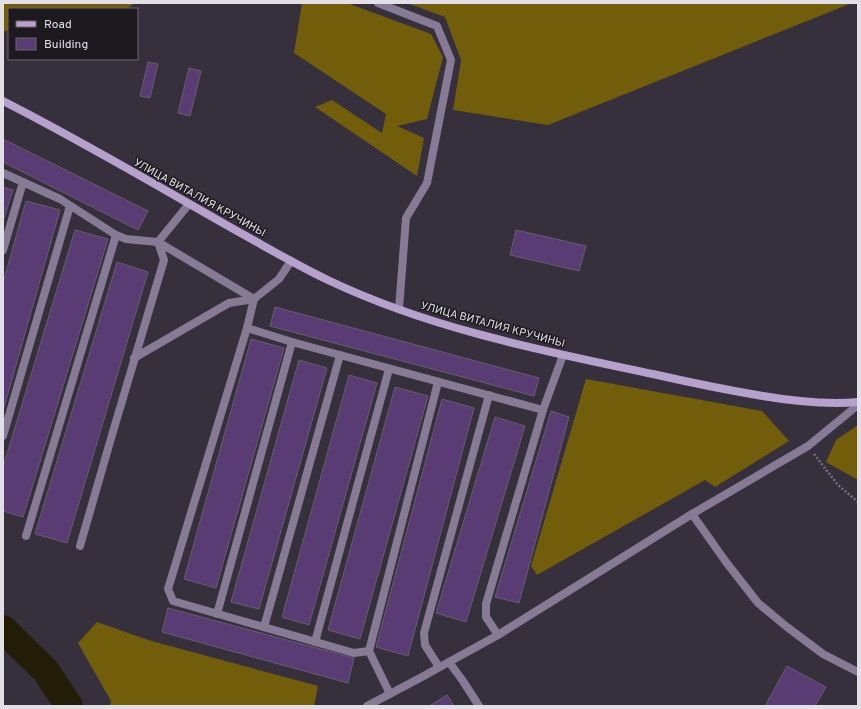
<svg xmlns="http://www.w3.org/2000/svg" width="861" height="709" viewBox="0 0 861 709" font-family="Overpass,sans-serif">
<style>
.forest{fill:#715d0a}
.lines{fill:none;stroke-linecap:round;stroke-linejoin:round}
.river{stroke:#231c06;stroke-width:28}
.building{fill:#593c73;stroke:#665f6c}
.path{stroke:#76717b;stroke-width:2.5;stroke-dasharray:2 2;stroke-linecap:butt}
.lane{stroke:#877a94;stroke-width:8}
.street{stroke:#877a94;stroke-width:8}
.secondary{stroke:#b6a1cc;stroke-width:8}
.labels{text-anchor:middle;stroke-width:3;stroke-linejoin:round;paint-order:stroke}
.street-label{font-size:11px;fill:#e3dfe7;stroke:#1c191f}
</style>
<rect width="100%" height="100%" fill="#36303c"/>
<!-- forest -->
<g class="forest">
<polygon points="3,3 135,3 126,9 9,9 9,31 3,31"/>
<polygon points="302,3 347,3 431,34 443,57 427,119 397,126 424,138 417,176 315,107 332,100 382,133 386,114 294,53"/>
<polygon points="407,3 852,3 548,125 453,110 461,60 445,17"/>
<polygon points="586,379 762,411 789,441 715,487 705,480 537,575 531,566"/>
<polygon points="858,425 858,480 826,462 836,440"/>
<polygon points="97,622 148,640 318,686 314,706 110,706 111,701 78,643"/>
</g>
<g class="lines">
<!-- river -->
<polyline class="river" points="3,629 46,671 69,706"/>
</g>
<!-- building -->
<g class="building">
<polygon points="148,62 158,64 150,98 140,96"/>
<polygon points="189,68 201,71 190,116 178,113"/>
<polygon points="3,139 148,211 138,230 3,162"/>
<polygon points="3,187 13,190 3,221"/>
<polygon points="26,201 60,210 3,411 3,283"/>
<polygon points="75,230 108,239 23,517 3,511 3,467"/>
<polygon points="516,230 586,246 579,271 510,255"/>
<polygon points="117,262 148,272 67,543 35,534"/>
<polygon points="275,307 539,378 534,396 270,326"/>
<polygon points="251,339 284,348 216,588 184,579"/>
<polygon points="299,360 327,368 259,609 231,602"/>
<polygon points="349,375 377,383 309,625 282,617"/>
<polygon points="395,387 428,396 360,639 328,630"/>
<polygon points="442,399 474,408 408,656 376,647"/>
<polygon points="551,411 569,417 519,603 495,597"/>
<polygon points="495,417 525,426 466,622 436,613"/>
<polygon points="168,608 354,658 348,683 162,632"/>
<polygon points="787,666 826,687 815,706 765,706"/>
<polygon points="447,695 454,706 432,706 431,705"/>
</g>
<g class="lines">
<!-- path -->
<polyline class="path" points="814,454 838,485 858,502"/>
<!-- lane -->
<g class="lane">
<polyline points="378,3 437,26 451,60 427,183 406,218 399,309"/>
<polyline points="3,173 60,199 116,235 126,239 158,242 254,299 229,303 134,358"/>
<polyline points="3,250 23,182"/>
<polyline points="291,261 279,279 254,299 247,328 168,589 173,601 354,653 369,651 438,382"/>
<polyline points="247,328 292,342 543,410 486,604 486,617 498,635"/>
<polyline points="543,410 563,355"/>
<polyline points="3,436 70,206"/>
<polyline points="692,514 726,562 758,603 787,627 823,654 858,672"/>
<polyline points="26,536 116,235"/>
<polyline points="80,546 112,435 164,260 158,242 189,204"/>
<polyline points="217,614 292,342"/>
<polyline points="264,627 340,355"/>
<polyline points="315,642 389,369"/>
<polyline points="369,651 390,694"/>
<polyline points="449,662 463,681 479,706"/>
<polyline points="439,667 425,645 424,633 489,395"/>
</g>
<!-- street -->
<polyline class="street" points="367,706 420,678 498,635 692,514 808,446 858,405"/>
<!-- secondary -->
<path class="secondary" d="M3 101C82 141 159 187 237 231 268 248 298 266 330 281 431 329 544 351 653 374 688 382 722 389 757 395 791 401 824 405 858 402"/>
</g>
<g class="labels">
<!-- street labels -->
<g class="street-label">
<text transform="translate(200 197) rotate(29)" y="4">УЛИЦА ВИТАЛИЯ КРУЧИНЫ</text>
<text transform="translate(493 324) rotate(15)" y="4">УЛИЦА ВИТАЛИЯ КРУЧИНЫ</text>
</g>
</g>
<!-- border -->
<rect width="861" height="709" fill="none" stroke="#e3dfe7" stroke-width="8"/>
<!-- legend -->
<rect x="8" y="8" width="130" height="52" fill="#1c191f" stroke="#6c686f"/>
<rect x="16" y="21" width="20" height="6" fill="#b6a1cc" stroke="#6c686f"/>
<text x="44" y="28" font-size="12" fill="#e3dfe7">Road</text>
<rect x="16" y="38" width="20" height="12" fill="#593c73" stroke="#6c686f"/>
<text x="44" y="48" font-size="12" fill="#e3dfe7">Building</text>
</svg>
